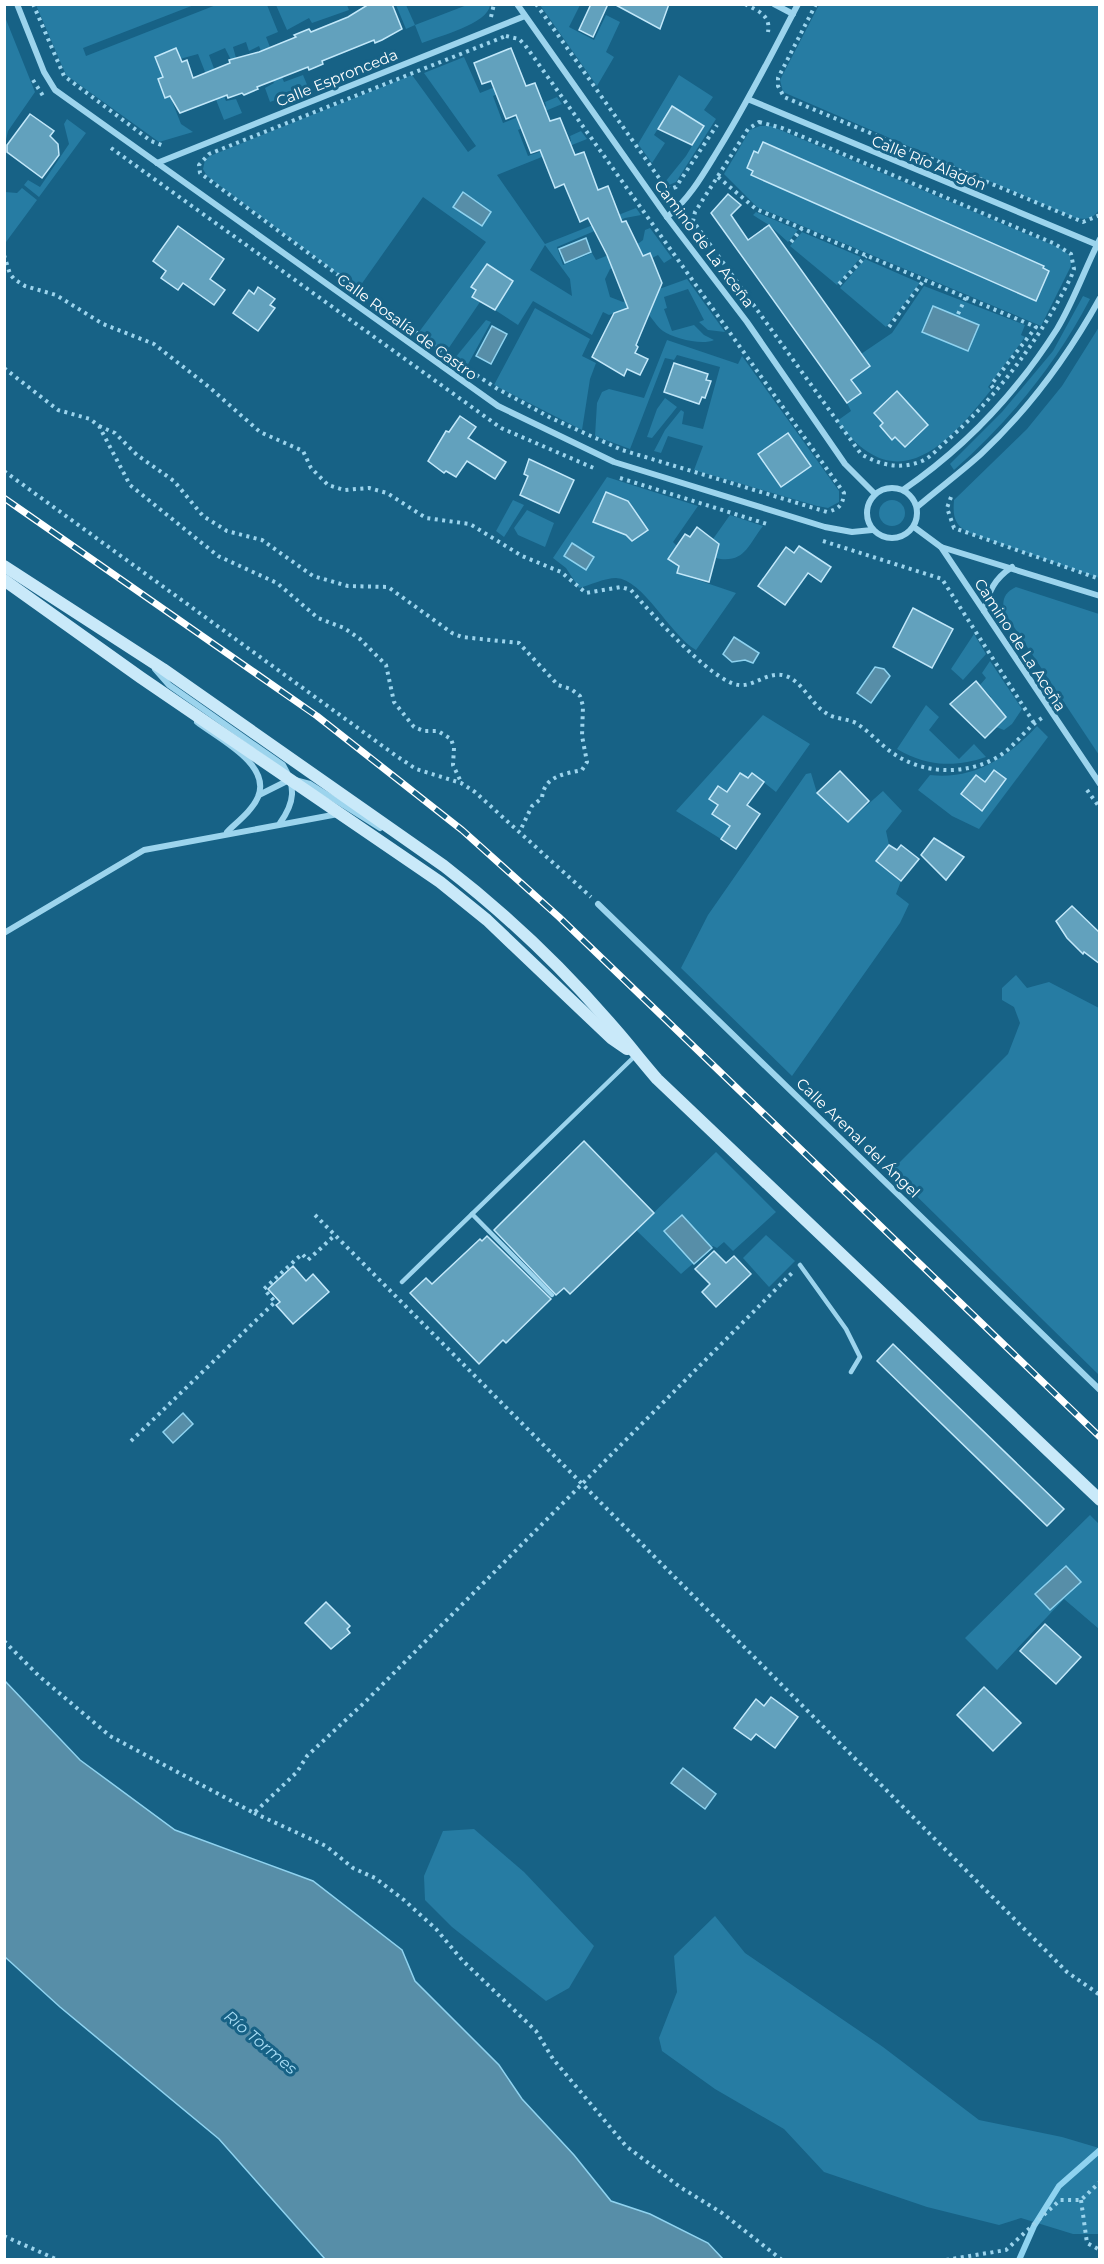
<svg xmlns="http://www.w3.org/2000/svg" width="1104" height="2264" viewBox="0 0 1104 2264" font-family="Montserrat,sans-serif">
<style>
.green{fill:#267ca3;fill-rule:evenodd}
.water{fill:#578ea8;stroke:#8fd3f0;stroke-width:1.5}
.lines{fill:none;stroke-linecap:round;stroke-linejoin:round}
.stream{stroke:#8fd3f0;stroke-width:6}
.building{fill:#62a1bd;stroke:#c2e8fa;stroke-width:1.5}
.path{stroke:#9cd4ed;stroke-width:4;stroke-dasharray:3 4.5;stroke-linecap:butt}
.lane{stroke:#9cd4ed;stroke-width:4.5}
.street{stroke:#9cd4ed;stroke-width:6}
.secondary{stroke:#c9e9f9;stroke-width:12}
.rail-casing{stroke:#fff;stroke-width:7}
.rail{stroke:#176286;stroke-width:4.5;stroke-dasharray:14;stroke-linecap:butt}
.labels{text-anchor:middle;stroke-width:6;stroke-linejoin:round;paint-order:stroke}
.street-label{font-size:15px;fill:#fff;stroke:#176286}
.water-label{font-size:16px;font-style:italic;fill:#a8ddf5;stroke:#176286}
</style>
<rect width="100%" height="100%" fill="#176286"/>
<!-- green -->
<g class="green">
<polygon points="36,5 194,5 83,48 86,56 216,5 267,5 278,32 266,37 284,82 303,75 308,87 270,102 265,88 274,83 259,46 249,51 246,42 233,47 236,58 231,60 225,48 209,55 226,101 236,99 242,113 224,120 198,54 180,59 176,48 155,57 163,77 158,79 165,98 170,96 181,124 193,132 159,142 66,75"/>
<polygon points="276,5 347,5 349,10 312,23 309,18 287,30"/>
<path d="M396 5H406L415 25 467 5H490C488 24 439 36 422 43L415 25 406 29Z"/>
<polygon points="540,5 580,5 569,27 594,40 606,15 620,22 606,52 614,57 597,86"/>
<path d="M819 5H1099L1100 208C1094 219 1086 220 1075 218L783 92 780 80Z"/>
<polygon points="5,17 35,92 8,131 5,145"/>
<path d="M464 57 480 93 500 85 503 92 493 96 503 123 546 106 545 102 557 97 562 104 524 120 527 126 518 130 528 156 571 141 570 136 581 131 587 139 497 175 545 244 636 208 641 215 625 218 557 247 563 265 592 253 596 260 639 243 643 240 645 230 650 228 672 258 664 263 658 255 652 258 650 253 610 269 605 279 610 297 623 302 687 279 725 332 708 330 699 322 704 320 688 289 664 297 667 308 664 309 672 331 694 325 704 335 714 340C702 346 673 338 663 331 651 321 653 314 635 305L609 315 603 312 592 335 533 301 518 325 495 310 513 281 487 264 472 287 476 290 472 297 480 302 446 352 419 332 486 242 423 197 358 289 207 176 203 169 205 160 210 156 412 75 468 152 476 146 424 73ZM545 245 570 279 572 296 530 270Z"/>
<polygon points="679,75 713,97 704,110 716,119 676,182 669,185 665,182 686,156 704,126 672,106 654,135 665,143 652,163 638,144"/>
<polygon points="67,119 86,133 39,197 24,185 28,180 40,187 69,144 64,124"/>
<polygon points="760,126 771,126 1062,249 1070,256 1071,266 1041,326 757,207 724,174 750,130"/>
<polygon points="22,188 37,200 6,242 5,192 17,193"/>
<polygon points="756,212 798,230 788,242 769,225 753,215"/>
<polygon points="802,232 861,257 837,285 790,246"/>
<polygon points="865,259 920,283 886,327 840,288"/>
<path d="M924 286 1025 325 1021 335 1025 337 988 387 991 390C945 447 896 501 837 421L851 411 847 403 860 393 851 380 861 354 892 333Z"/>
<path d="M1083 296 1090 299C1056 364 1009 422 954 470L950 464 1002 412 1053 351Z"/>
<polygon points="535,308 590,339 582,356 596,363 590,379 582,430 494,385"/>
<polygon points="486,320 491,322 467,366 455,358"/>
<path d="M1099 327V578L967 532C953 523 953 514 954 500L1027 429 1062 386Z"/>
<polygon points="667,340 738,364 742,356 839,491 839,502 828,508 817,506 694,470 703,446 668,436 661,453 654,451 665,430 681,410 684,412 682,424 703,429 720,367 677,355 674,360 665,358 630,449 595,436 597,403 602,392 609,389 644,398"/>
<polygon points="665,398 677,407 652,438 647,437 657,409"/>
<path d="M607 477 698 506 673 542 677 546 668 559 679 566 677 573 736 593 696 650C670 635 643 579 616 578 605 578 590 585 579 588L566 568 553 558Z"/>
<circle cx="892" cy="513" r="13"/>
<polygon points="513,500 524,505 504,537 496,531"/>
<polygon points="527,510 554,523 545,547 518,535 514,528"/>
<path d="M730 515 763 526C747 547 744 564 715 558L719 544 713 539Z"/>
<path d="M1016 587 1099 614V755L1004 612C1002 599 1004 593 1016 587Z"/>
<polygon points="974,634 986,654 963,680 951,669"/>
<polygon points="990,661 1022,709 1012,724 1004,730 996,727 1006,716 989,700 991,697 980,685 986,678 982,673"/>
<path d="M926 705 939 717 929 730 959 759 974 744 986 757C955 768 925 766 897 749Z"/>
<polygon points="763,715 810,744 776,792 752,773 727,792 718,786 709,799 718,805 712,814 730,826 721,839 676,811"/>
<path d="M1037 726 1048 737 979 829 952 816 918 790 930 775C973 780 1008 758 1037 726Z"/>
<polygon points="811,773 817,793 848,822 883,791 902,811 886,831 889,845 876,861 901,881 896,894 909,904 900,923 792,1076 681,968 708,915 806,774"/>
<polygon points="1016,975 1027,988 1049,982 1099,1008 1099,1375 891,1171 1008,1054 1020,1023 1014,1007 1002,1000 1002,988"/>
<polygon points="716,1152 776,1212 733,1251 724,1242 717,1248 713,1246 681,1274 636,1230"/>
<polygon points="766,1235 795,1261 769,1287 743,1258"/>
<polygon points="1090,1515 1099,1524 1099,1629 1064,1599 997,1670 965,1638"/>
<polygon points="474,1829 524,1872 594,1946 569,1988 546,2001 452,1927 425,1900 424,1876 443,1831"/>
<polygon points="715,1916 745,1953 883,2047 979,2120 1062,2137 1099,2148 1099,2234 1073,2234 1021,2218 999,2225 927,2207 824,2172 784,2129 715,2089 662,2051 659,2038 677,1992 674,1956"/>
</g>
<!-- water -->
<g class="water">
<polygon points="463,192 491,212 482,226 453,207"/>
<polygon points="586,238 591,252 565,263 559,249"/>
<polygon points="933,306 979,325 968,351 922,332"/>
<polygon points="492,326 507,334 491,364 476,356"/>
<polygon points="572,543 594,557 586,570 564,556"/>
<polygon points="734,637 759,653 753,663 745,660 732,662 723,654"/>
<polygon points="875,667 884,669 890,676 871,703 857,693"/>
<polygon points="682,1215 712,1248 694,1264 664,1231"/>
<polygon points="183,1413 193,1424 173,1443 163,1432"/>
<polygon points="1066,1566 1081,1582 1050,1610 1035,1594"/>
<polygon points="5,1681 80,1760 175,1830 313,1881 402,1950 415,1981 499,2065 522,2099 574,2155 611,2201 650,2214 708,2243 723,2259 325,2259 219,2139 60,2007 5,1957"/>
<polygon points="683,1768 716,1794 705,1809 671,1783"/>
</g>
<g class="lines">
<!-- stream -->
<polyline class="stream" points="1019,2260 1034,2226 1059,2186 1100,2150"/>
</g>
<!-- building -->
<g class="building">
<polygon points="369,4 392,4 402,29 382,40 375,43 374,40 322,61 323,64 309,70 308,67 257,87 258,89 244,95 242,93 228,98 227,95 180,113 170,96 165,98 158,79 163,77 155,57 176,48 182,62 187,60 193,78 230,63 229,60 259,52 296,37 294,35 309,29 311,32 348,17"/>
<polygon points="591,4 608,4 593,37 579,30"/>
<polygon points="614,4 669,4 660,29"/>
<polygon points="511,48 526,86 535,83 550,121 560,118 575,155 584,152 598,190 608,186 622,222 626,221 643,256 650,253 662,283 636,345 638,347 635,353 648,359 640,375 627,369 624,376 592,357 614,313 628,308 607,255 588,218 580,222 564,184 555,188 540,150 531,153 516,115 506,119 491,81 482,84 474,63"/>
<polygon points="672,106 704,126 692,145 658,129"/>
<polygon points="30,114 54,131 50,136 58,144 59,155 42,178 7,152 7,145"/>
<polygon points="763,142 1044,266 1043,268 1049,271 1036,301 751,175 753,171 747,168 754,151 758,153"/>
<polygon points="728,194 741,205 731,215 748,240 769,225 870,366 851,380 861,393 847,403 711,213"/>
<polygon points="178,226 224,259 210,279 225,290 214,305 183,283 178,290 161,278 166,271 153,261"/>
<polygon points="487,264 513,281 495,310 472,297 476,290 471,287"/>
<polygon points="258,287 275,299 270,305 275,308 258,331 233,313 249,290 254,294"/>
<polygon points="674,363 708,374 706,380 711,381 705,398 702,397 699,404 664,392"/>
<polygon points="897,391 928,425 905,447 895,437 892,440 880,426 883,423 874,413"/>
<polygon points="460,416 476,427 468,438 506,462 495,479 467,461 456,477 446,471 444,473 428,461 446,431 449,432"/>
<polygon points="788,433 811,466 781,487 758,454"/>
<polygon points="529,459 574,480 559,513 520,495 528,476 524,474"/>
<polygon points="606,492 628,501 648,530 632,541 626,535 593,522"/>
<polygon points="697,527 719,544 709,582 677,573 679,566 668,559 685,534 690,537"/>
<polygon points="799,546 831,567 821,582 808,573 785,605 758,586 786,547 794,553"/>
<polygon points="913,608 953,629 932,668 893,647"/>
<polygon points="976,681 1006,717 985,738 950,704"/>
<polygon points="994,770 1006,779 982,811 961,794 976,775 985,782"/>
<polygon points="840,771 869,801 848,822 817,793"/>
<polygon points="740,773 748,778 752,773 764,782 747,805 760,814 736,849 721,839 730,826 712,814 718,805 709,799 718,786 727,792"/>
<polygon points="934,838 964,857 946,880 921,855"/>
<polygon points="889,845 897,850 901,845 919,859 901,881 876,861"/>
<polygon points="1072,906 1100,933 1100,964 1084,952 1083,954 1067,938 1056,921"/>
<polygon points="584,1141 654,1213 570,1294 564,1288 556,1295 494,1230"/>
<polygon points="487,1236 551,1299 506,1343 503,1340 479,1364 410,1293 426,1278 432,1284 480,1239 482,1241"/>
<polygon points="714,1251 726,1263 734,1256 751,1274 716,1307 702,1292 710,1284 695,1269"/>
<polygon points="293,1266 306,1281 313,1274 329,1292 293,1324 276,1305 280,1302 268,1289"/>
<polygon points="893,1344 1064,1509 1047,1526 877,1361"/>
<polygon points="326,1602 350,1626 347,1629 350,1633 331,1649 305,1623"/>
<polygon points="1045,1624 1081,1657 1056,1684 1020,1651"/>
<polygon points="984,1687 1021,1723 993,1751 957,1715"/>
<polygon points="771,1697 798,1717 775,1748 756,1734 751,1740 734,1728 756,1699 764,1706"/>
</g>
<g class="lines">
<!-- path -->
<g class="path">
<polyline points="33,4 64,76 151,141 164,146"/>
<polyline points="536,4 664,185 670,189 676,187 717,125"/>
<path d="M745 4C758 11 771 15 768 32"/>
<polyline points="816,4 778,78 778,86 784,97 1083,222 1100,215"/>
<polyline points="491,17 494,4"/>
<path d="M506 36 519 39 525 45 844 493C843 505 839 509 827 512L622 450 551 418 496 388 448 356 200 173 199 165 209 154Z"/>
<polyline points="33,80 45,99"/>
<path d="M759 122 782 128 1053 243 1071 254 1074 269 1071 277C1041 337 1000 393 950 438 941 445 933 456 922 461 900 470 880 465 861 454L693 221 695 212 748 129Z"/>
<polyline points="111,148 501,428 596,469"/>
<polyline points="718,177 756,209 1036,327 991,385 995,390"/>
<polyline points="791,242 802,228"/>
<path d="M4 255 10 274 14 279 25 286 56 295 103 324 154 344 209 387 260 432 303 451 311 468 328 485 344 490 369 488 387 493 426 518 470 524 522 556 561 572 586 593 621 587 631 590C649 611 713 683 739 685 755 687 768 670 786 676 803 682 811 704 826 713 835 720 850 718 859 725 872 734 882 746 894 754 924 774 963 775 994 759 1014 749 1024 729 1042 718"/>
<polyline points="839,284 866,256"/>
<polyline points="958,314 966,297"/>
<polyline points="889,327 924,280"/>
<polyline points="4,368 58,410 90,419 99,426 130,485 218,556 277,583 318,618 344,628 360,639 386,665 394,702 414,727 424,731 438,731 451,739 454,748 453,765 461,782"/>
<path d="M99 426 115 433 137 455 174 481 203 516 227 531 262 540 313 576 348 586 388 587 452 633 462 637 519 643 558 685 571 689 580 696 583 706 582 736 587 762 582 770C564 774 544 776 542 798L532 806 520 831"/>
<polyline points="4,471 395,755 416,769 461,783 475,792 591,897"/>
<polyline points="620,478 767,524"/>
<polyline points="951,497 947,508 954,528 1100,579"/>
<polyline points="823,541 942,579 1034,723"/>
<polyline points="1087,790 1100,808"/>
<polyline points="315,1215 1067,1972 1100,1995"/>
<polyline points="131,1441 275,1302 264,1289 302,1254 308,1260 334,1236"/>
<polyline points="4,1641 39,1676 110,1736 254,1813 297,1772 307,1756 365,1702 793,1272"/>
<polyline points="254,1813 326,1846 353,1868 375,1878 404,1900 436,1929 462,1960 536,2031 553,2059 626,2146 680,2187 722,2213 782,2260"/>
<polyline points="1081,2200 1087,2243 1100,2250"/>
<polyline points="4,2236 58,2260"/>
<polyline points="946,2260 1006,2250 1060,2200 1081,2200 1100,2182"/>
</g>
<!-- lane -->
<g class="lane">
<polyline points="472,1214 552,1295"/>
<polyline points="800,1265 846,1329 860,1357 851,1372"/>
<polyline points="402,1282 636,1055"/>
</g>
<!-- street -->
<g class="street">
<polyline points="17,4 44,72 55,90 498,406 614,462 825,527 852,532 872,530"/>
<polyline points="517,4 667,217 747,322 845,464 875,494"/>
<polyline points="774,4 793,14"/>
<polyline points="750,100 1100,246"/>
<polyline points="157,163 525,16"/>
<path d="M667 217C688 200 701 178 715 155 746 106 771 55 798 4"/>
<circle cx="892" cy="513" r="25"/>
<path d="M903 490C964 448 1017 392 1057 329 1074 301 1085 268 1100 239"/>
<path d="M917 507C938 489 960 473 981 454 1029 409 1068 356 1100 298"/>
<polyline points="914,527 941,547 1100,784"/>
<polyline points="941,547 1100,596"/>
<path d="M984 611C989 591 994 579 1012 567"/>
<path d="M155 669 169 685 283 765C296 787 295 802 280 823"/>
<path d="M197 722C217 738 272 764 258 797 252 811 237 822 227 832"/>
<polyline points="259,795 291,779 310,784 380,828"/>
<polyline points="598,904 1100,1390"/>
<polyline points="4,933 144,850 338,814"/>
</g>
<!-- secondary -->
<g class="secondary">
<path d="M4 566 163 669 444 866C506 914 565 970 616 1030 630 1046 643 1063 657 1079L1100 1500"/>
<polyline points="4,580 140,677 440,882 487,920 611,1038 627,1049"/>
</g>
<defs>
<polyline id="rail" points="4,498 317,716 462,830 559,917 1100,1437"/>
</defs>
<!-- rail casing -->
<use href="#rail" class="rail-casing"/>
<!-- rail -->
<use href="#rail" class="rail"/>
</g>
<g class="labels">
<!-- street labels -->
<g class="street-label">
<text transform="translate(337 78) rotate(-22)" y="5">Calle Espronceda</text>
<text transform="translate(929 163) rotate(22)" y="5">Calle Río Alagón</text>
<text transform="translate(704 244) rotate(53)" y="5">Camino de La Aceña</text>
<text transform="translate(407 327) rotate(36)" y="5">Calle Rosalía de Castro</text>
<text transform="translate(1020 645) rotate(57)" y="5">Camino de La Aceña</text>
<text transform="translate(858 1138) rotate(44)" y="5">Calle Arenal del Ángel</text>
</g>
<!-- water labels -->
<g class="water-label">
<text transform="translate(261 2042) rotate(40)" y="6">Río Tormes</text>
</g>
</g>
<!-- border -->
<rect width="1104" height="2264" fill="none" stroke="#ffffff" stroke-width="12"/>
</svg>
